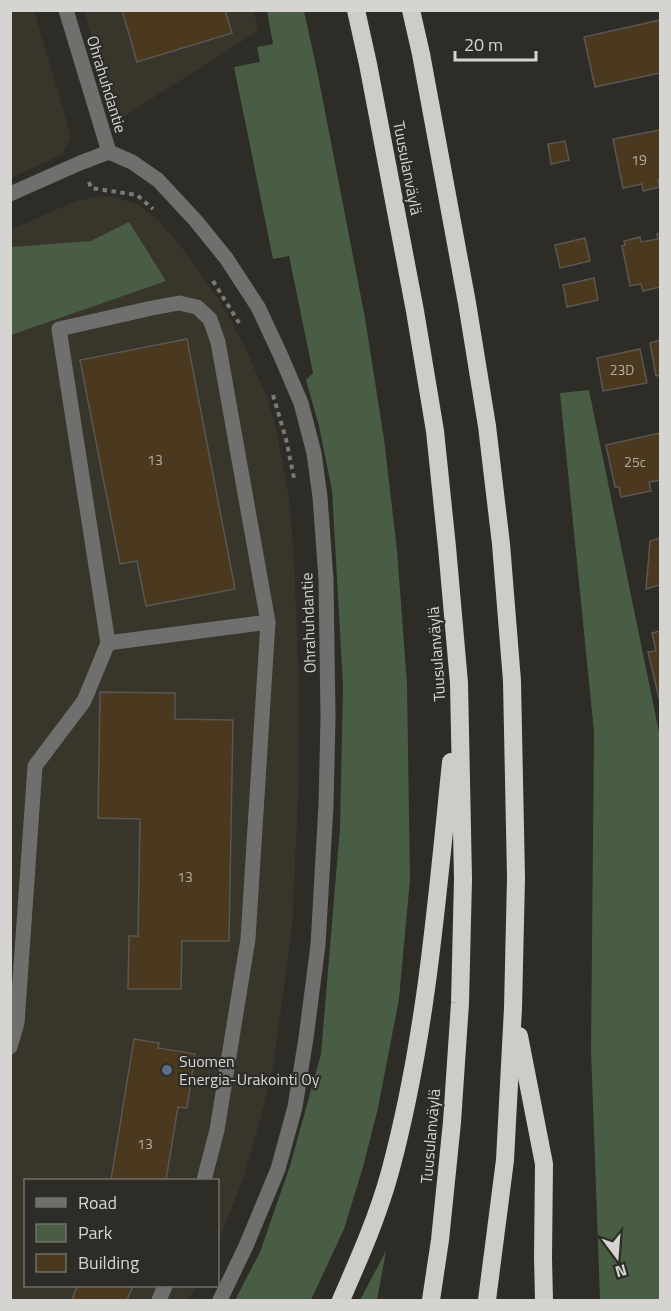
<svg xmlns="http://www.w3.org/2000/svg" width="671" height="1311" viewBox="0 0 671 1311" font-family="'Titillium Web',sans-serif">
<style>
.built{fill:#38352b}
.green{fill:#495c44}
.building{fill:#4a391e;stroke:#5a5753;stroke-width:1.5}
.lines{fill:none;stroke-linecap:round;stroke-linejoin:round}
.path{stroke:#7b7a76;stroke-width:4;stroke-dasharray:4.5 4.5;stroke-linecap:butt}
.minor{stroke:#6f6f6d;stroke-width:15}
.highway{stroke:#cdcdc7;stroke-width:18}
.service-dot{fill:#5c6f8a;stroke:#2d2c27;stroke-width:2}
.labels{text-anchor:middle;stroke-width:4.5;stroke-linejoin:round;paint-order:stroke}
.number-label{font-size:14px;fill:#b2ada4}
.street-label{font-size:16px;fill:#d5d4d1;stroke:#2d2c27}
.poi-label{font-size:16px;fill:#d5d4d1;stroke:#2d2c27;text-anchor:start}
</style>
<rect width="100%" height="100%" fill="#2d2c27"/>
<!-- built -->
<g class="built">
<polygon points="10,11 34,11 71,136 63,154 11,178"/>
<polygon points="84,11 254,11 258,31 117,121"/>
<polygon points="102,196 114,197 139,205 158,220 180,245 221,303 245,347 266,395 275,424 289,497 294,559 299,689 298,799 292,928 273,1068 264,1106 244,1177 218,1242 218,1180 26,1180 26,1286 196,1286 188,1300 11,1300 10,230 76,201"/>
</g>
<!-- green -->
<g class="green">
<polygon points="267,11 304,11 318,75 365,318 384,439 397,550 407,684 410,879 399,999 378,1108 363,1167 344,1229 311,1300 235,1300 260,1252 290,1166 321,1054 340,828 343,685 332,490 319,426 306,380 313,373 289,256 273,259 234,67 260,62 257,47 273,44"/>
<polygon points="129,222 166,281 11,335 11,247 91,241"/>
<polygon points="589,390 660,737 660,1300 600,1300 591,1050 594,732 560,393"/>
<polygon points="386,1251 377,1300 360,1300"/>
</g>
<!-- building -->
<g class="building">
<polygon points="122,10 225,10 232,33 137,62"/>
<polygon points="660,20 660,73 595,87 584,37"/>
<polygon points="660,130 660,180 658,180 660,187 643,191 642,184 623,188 613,139"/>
<polygon points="565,141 569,160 551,164 548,144"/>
<polygon points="660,233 660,287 643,291 641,284 630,286 622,246 625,245 624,241 640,237 641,242 658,239 657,234"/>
<polygon points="585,238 590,261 560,268 555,245"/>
<polygon points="594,278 598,300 567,307 563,285"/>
<polygon points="187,339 235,589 146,606 137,561 120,564 80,360"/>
<polygon points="660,340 660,375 656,376 650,343"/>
<polygon points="640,349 647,383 603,391 597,358"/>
<polygon points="660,433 660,480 649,482 651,491 621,497 619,487 615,487 606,445"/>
<polygon points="660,538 660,585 646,589 650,541"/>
<polygon points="660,631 660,698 659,698 648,652 656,651 652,633"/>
<polygon points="100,692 175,693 175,719 233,720 229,941 182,941 181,989 128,989 129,936 138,936 140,819 98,818"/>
<polygon points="134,1039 159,1043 158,1048 195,1054 187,1108 178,1107 166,1180 111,1180"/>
<polygon points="77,1286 133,1286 127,1300 72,1300"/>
</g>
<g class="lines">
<!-- path -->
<g class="path">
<polyline points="89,182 91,188 137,195 153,209"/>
<polyline points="213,281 241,326"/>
<polyline points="273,395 286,439 294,478"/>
</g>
<!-- minor -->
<g class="minor">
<polyline points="66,10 109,152 132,162 158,180 196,221 226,258 258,307 280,354 301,403 314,453 320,497 326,579 328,718 326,805 318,945 306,1038 295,1107 278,1169 246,1246 220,1300"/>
<polyline points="10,194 80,163 109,152"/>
<polyline points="108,643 268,622"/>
<polyline points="10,1047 17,1023 35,766 84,701 108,643 59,329 152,308 179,303 197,307 210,319 218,342 268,622 248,939 217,1130 204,1180"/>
<polyline points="159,1300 165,1286"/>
</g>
<!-- highway -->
<g class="highway">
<polyline points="356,10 368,64 415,311 435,431 447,547 459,683 463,879 460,1003 452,1122 440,1240 431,1300"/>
<polyline points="411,10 421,54 467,303 487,426 501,544 512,681 516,878 513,1008 505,1160 487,1300"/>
<polyline points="519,1036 544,1164 543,1258 544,1300"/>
<path d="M341 1300C359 1259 378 1216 390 1172 426 1039 437 899 451 762"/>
</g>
</g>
<!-- markers -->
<circle class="service-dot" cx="167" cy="1070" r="6"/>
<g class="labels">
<!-- number labels -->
<g class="number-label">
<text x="639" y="165">19</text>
<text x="622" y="375">23D</text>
<text x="155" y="465">13</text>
<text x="635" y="467">25c</text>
<text x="185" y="882">13</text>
<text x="145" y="1149">13</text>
</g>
<!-- street labels -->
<g class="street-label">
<text transform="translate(107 84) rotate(73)" y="6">Ohrahuhdantie</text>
<text transform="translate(408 168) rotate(79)" y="6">Tuusulanväylä</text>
<text transform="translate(308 623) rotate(-92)" y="6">Ohrahuhdantie</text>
<text transform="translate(436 654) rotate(-94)" y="6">Tuusulanväylä</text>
<text transform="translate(430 1136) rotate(-85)" y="6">Tuusulanväylä</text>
</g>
<!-- poi labels -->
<g class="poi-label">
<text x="179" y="1067">Suomen<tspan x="179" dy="18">Energia-Urakointi Oy</tspan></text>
</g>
</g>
<!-- border -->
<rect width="671" height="1311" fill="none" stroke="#d5d4d1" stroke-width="24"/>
<!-- legend -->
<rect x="24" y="1179" width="195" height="108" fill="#2d2c27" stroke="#706f6b" stroke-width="1.5"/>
<rect x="36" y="1198" width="30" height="9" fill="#6f6f6d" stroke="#706f6b" stroke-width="1.5"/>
<text x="78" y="1209" font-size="18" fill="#d5d4d1">Road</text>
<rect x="36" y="1224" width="30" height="18" fill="#495c44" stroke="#706f6b" stroke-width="1.5"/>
<text x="78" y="1239" font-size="18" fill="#d5d4d1">Park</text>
<rect x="36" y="1254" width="30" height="18" fill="#4a391e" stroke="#706f6b" stroke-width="1.5"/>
<text x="78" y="1269" font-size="18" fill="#d5d4d1">Building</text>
<!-- north arrow -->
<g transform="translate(617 1257) rotate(164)" stroke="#2d2c27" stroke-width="4.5" paint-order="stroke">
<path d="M0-4.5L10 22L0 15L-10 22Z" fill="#d5d4d1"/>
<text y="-9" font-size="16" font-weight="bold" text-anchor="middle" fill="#d5d4d1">N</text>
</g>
<!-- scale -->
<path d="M455 51v9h81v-9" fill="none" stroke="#d5d4d1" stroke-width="3"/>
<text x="464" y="51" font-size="18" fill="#d5d4d1" stroke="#2d2c27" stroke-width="4.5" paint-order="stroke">20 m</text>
</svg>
